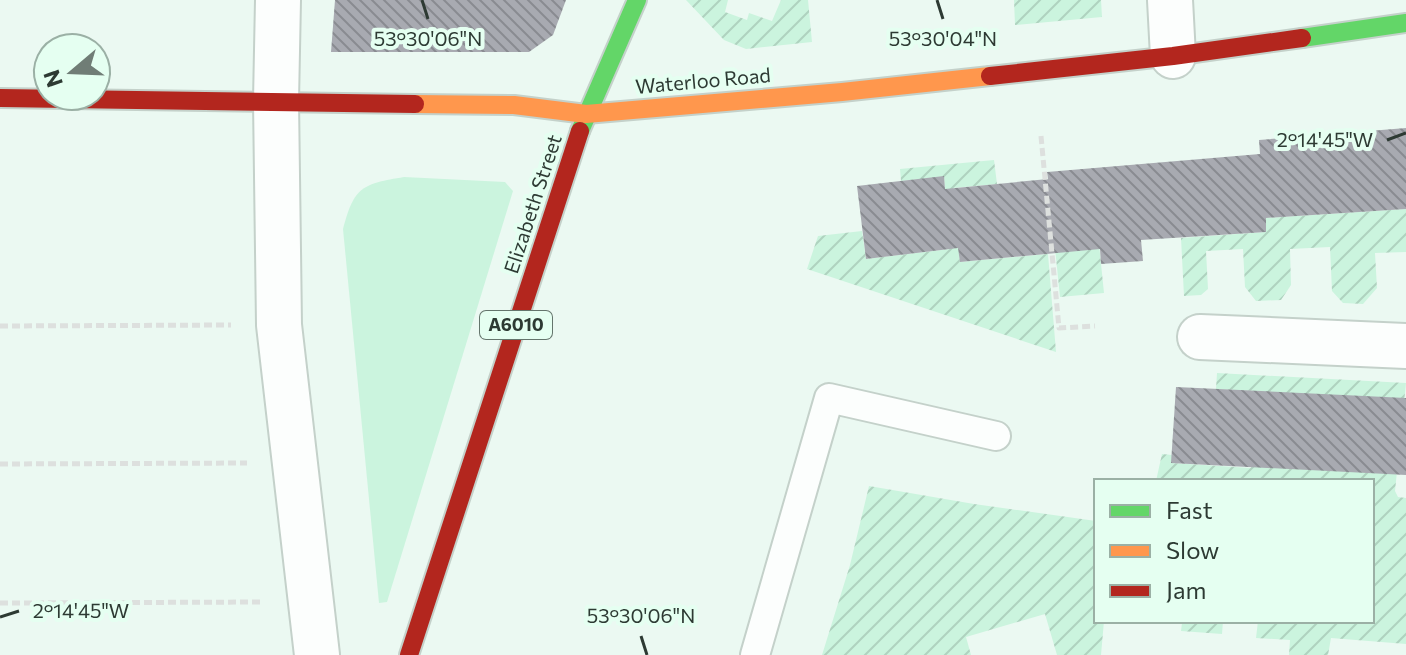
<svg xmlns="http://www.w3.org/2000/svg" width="1406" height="655" viewBox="0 0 1406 655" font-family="Commissioner,sans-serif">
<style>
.grass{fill:#cbf4de}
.garden{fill:url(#garden-furrows)}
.building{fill:url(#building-back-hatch)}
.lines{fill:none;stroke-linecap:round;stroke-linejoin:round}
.lane-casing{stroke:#c4d1ca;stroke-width:32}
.street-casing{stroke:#c4d1ca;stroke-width:48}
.fast-casing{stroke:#c4d1ca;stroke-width:22}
.slow-casing{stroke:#c4d1ca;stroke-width:22}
.jam-casing{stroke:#c4d1ca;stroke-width:22}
.path{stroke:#dde0de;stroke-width:5;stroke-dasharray:8 4;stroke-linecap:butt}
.lane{stroke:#fcfefd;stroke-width:28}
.street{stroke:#fcfefd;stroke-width:44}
.fast{stroke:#63d668;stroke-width:18}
.slow{stroke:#ff974d;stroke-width:18}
.jam{stroke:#b3261e;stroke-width:18}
.ticks{fill:none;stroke:#2d3a33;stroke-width:3}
.labels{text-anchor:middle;stroke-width:8;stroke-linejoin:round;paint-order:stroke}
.shield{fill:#e5fff1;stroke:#64756c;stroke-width:2}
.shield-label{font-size:18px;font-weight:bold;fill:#2d3a33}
.street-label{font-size:20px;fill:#2d3a33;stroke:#e5fff1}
.ticks-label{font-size:20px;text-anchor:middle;fill:#2d3a33;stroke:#e5fff1;stroke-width:8;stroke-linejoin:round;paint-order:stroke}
</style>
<defs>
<pattern id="garden-furrows" width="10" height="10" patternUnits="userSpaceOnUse" patternTransform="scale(2)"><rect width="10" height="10" fill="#cbf4de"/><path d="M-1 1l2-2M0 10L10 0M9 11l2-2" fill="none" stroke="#afd2bf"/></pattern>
<pattern id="building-back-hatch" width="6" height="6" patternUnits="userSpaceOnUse" patternTransform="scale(2)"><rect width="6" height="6" fill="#a8aab1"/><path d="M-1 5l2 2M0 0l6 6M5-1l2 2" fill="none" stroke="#898b91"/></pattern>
</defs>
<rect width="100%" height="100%" fill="#ebf9f2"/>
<!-- grass -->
<path class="grass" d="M404 177 505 182 513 191 387 602 379 603 343 229C354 186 363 184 404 177Z"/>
<!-- garden -->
<g class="garden">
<polygon points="686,0 728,0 725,12 747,20 749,13 772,21 781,0 808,0 812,42 746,49 724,40"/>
<polygon points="1014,0 1101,0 1102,17 1015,25"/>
<polygon points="994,160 997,184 953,188 960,262 1048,254 1056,352 807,269 818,236 862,231 866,259 950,249 944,177 901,181 900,169"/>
<polygon points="1406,209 1406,252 1375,253 1377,288 1363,304 1343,303 1332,291 1330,247 1290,249 1291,285 1281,300 1256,301 1245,287 1243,249 1206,251 1208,289 1201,295 1184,296 1181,238 1266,232 1266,218"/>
<polygon points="1099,244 1104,293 1060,297 1055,248"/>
<polygon points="1217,373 1406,383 1395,491 1398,497 1406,498 1406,644 1331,638 1328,655 1289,655 1290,640 1256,638 1258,621 1372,621 1372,481 1156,481 1162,454 1172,455 1172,463 1251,468 1254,391 1216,389"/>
<polygon points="869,486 974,504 1096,521 1096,621 1104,621 1101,655 1057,655 1045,614 966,637 971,655 822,655 850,565"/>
<polygon points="1160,621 1223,621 1222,634 1181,631 1182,623"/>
</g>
<!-- building -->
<g class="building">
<polygon points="335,0 566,0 553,35 529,52 331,52"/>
<polygon points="1406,128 1406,209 1266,218 1266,232 1141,240 1143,261 1101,264 1100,249 960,262 958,248 866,259 857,186 944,176 945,189 1048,179 1047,172 1260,154 1259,140"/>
<polygon points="1176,387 1406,398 1406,475 1171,463"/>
</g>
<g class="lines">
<defs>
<polyline id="lane" points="755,655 829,398 996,436"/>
<g id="street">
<polyline points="278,0 276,101 279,325 317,655"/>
<polyline points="1170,0 1173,56"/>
<polyline points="1200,337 1406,346"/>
</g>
<g id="fast">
<polyline points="1302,38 1406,23"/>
<polyline points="580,131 637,0"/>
</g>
<polyline id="slow" points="415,104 514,105 586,114 842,92 990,76"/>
<g id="jam">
<polyline points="990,76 1173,56 1302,38"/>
<polyline points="0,98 415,104"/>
<polyline points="409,655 580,131"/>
</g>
</defs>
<!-- lane casing -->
<use href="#lane" class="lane-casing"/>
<!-- street casing -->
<use href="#street" class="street-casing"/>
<!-- fast casing -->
<use href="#fast" class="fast-casing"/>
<!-- slow casing -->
<use href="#slow" class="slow-casing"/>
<!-- jam casing -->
<use href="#jam" class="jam-casing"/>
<!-- path -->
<g class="path">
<polyline points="1041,136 1059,328 1095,326"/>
<polyline points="0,326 231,325"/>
<polyline points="0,464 247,463"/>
<polyline points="0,603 263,602"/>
</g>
<!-- lane -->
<use href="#lane" class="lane"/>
<!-- street -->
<use href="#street" class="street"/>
<!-- fast -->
<use href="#fast" class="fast"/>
<!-- slow -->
<use href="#slow" class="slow"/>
<!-- jam -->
<use href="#jam" class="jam"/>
</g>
<!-- ticks -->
<path class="ticks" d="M422 0 428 19M937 0 943 19M1387 140 1406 133M0 617 19 611M641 636 647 655"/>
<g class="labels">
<!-- shield labels -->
<rect class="shield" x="480" y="311" width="72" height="28" rx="6"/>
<g class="shield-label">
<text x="516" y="331">A6010</text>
</g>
<!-- street labels -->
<g class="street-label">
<text transform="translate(703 81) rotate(-5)" y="7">Waterloo Road</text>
<text transform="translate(533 204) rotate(-72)" y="7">Elizabeth Street</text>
</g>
</g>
<g class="ticks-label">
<text x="428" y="46">53°30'06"N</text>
<text x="943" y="46">53°30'04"N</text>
<text x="1325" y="147">2°14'45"W</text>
<text x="81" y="618">2°14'45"W</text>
<text x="641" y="623">53°30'06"N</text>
</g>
<!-- legend -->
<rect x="1094" y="479" width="280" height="144" fill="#e5fff1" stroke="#9bb0a5" stroke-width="2"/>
<rect x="1110" y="505" width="40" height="12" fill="#63d668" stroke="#9bb0a5" stroke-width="2"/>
<text x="1166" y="519" font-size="24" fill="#2d3a33">Fast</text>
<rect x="1110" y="545" width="40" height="12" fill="#ff974d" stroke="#9bb0a5" stroke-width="2"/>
<text x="1166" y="559" font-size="24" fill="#2d3a33">Slow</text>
<rect x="1110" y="585" width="40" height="12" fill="#b3261e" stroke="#9bb0a5" stroke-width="2"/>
<text x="1166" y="599" font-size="24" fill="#2d3a33">Jam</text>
<!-- north arrow -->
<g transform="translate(72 72) rotate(251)"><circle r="38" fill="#e5fff1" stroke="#9bb0a5" stroke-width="2"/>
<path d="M0-6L14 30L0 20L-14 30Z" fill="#707d76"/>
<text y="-12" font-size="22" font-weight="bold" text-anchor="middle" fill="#2d3a33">N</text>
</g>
</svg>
